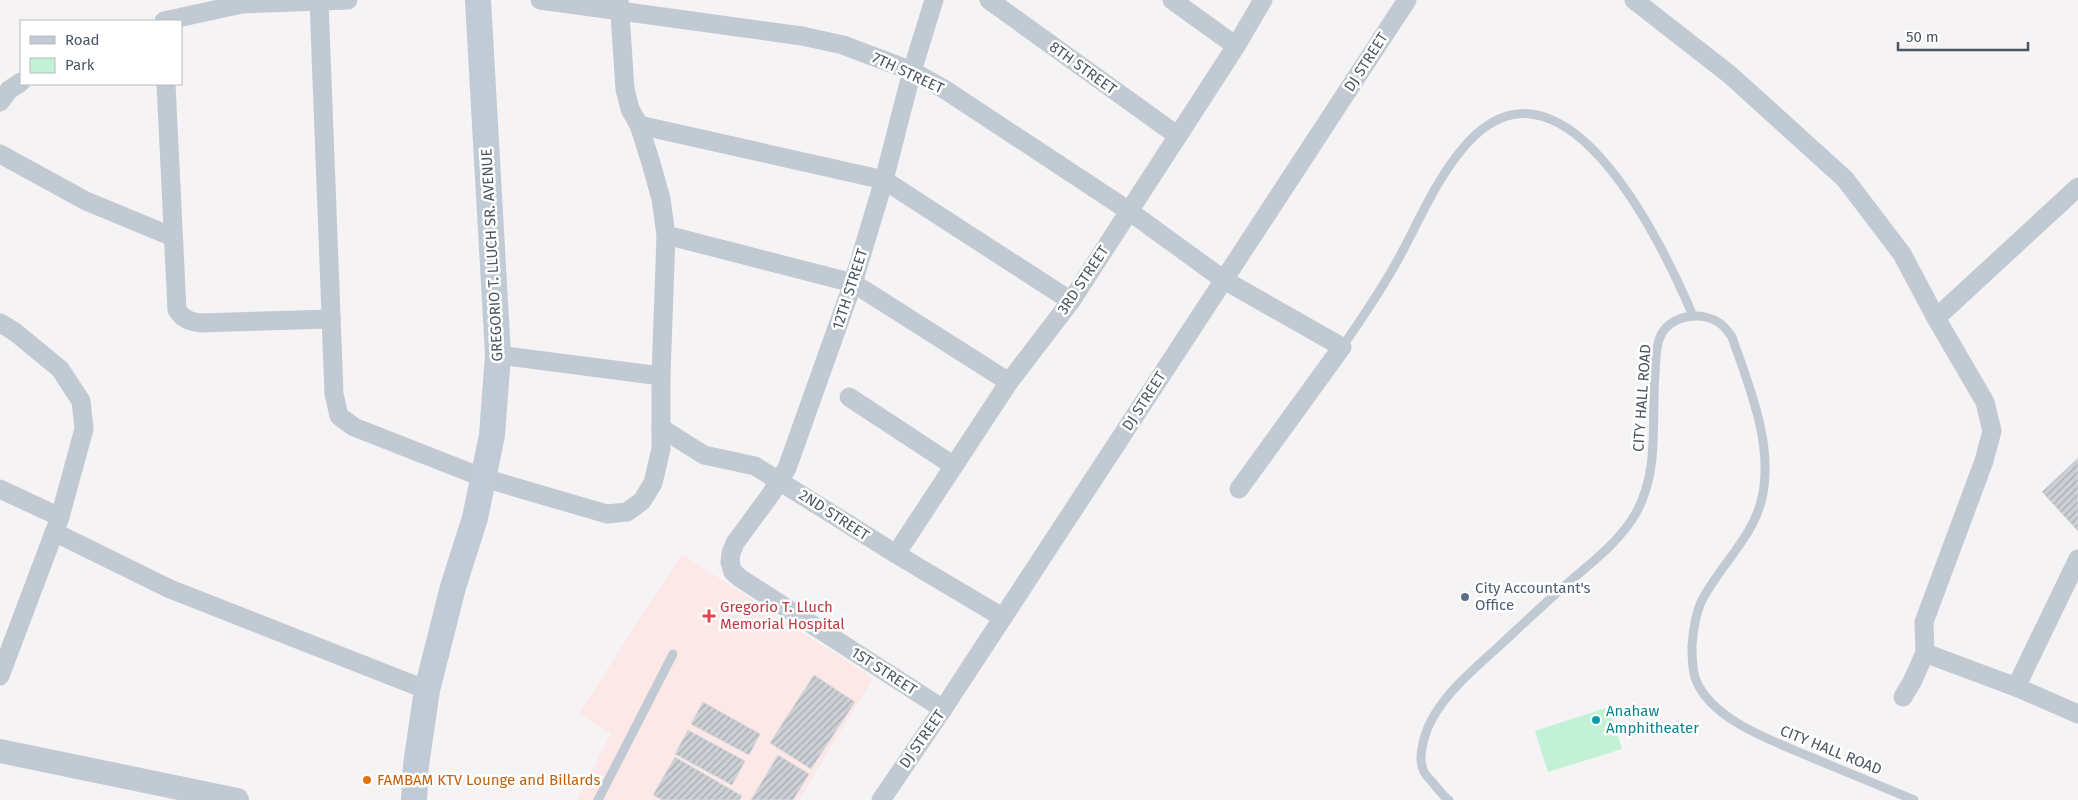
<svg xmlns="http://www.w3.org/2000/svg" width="2078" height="800" viewBox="0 0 2078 800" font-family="'Fira Sans',sans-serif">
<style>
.medical{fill:#fce8e6}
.green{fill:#c3f1d5}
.building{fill:url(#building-hatch);stroke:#d7d9de}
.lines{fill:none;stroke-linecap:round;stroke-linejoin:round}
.service{stroke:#c1cad2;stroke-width:9}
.minor{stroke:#c1cad2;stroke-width:19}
.tertiary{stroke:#c1cad2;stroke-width:24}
.secondary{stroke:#c1cbd6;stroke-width:26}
.service-dot{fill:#5c6f8a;stroke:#fff;stroke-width:2}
.health-dot{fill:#e0444e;stroke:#fff;stroke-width:2}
.culture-dot{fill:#0f9aa8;stroke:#fff;stroke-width:2}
.food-dot{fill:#e8710a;stroke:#fff;stroke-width:2}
.labels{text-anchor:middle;stroke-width:5;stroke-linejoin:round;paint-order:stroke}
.street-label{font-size:15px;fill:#4a5661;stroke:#fff}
.service-label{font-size:15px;fill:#4e5e75;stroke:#fff;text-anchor:start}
.health-label{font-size:15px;fill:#be3a42;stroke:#fff;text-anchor:start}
.culture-label{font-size:15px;fill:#0d838f;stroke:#fff;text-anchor:start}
.food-label{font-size:15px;fill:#c56008;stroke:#fff;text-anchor:start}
</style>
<defs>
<pattern id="building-hatch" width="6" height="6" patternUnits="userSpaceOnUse" patternTransform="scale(1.25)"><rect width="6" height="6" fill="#cdcfd5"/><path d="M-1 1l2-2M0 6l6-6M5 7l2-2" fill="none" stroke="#a8abb0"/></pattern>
</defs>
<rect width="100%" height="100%" fill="#f5f3f3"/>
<!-- medical -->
<polygon class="medical" points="682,554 873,678 799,800 577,800 611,733 579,713"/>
<!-- green -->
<polygon class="green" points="1609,707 1622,749 1548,772 1535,731"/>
<!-- building -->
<g class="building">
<polygon points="2078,458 2078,531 2042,492"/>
<polygon points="814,675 855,702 811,769 770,743"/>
<polygon points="703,702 760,734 749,755 691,724"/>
<polygon points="688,730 745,761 732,785 675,754"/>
<polygon points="778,755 809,774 793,800 751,800"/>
<polygon points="675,757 742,796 739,800 662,800 653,795"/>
</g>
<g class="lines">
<!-- service -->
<g class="service">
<path d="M1342 347C1361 320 1379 293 1395 265 1416 228 1432 187 1459 153 1558 26 1661 240 1693 316"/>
<polyline points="598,800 673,654"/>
<path d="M1449 800C1444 797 1440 791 1436 787 1433 782 1427 777 1424 772 1416 756 1426 728 1435 714 1450 689 1475 668 1497 648 1523 624 1548 600 1575 577 1595 560 1616 543 1631 521 1661 477 1651 423 1655 374 1656 362 1655 348 1660 337 1670 314 1704 310 1722 325 1726 328 1729 333 1732 337 1749 387 1774 444 1762 498 1753 538 1719 566 1701 602 1695 616 1693 631 1692 646 1692 657 1692 670 1696 680 1712 721 1776 742 1813 758 1847 772 1881 786 1914 800"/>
</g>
<!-- minor -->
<g class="minor">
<polyline points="540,0 802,36 843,45 912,71 944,89 1129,211 1224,280 1342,347 1239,489"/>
<polyline points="934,0 912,71 884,180 853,283 787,468 771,494 735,543 731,553 730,562 733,572 740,578 943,709"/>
<polyline points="989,0 1178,136"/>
<polyline points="1172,0 1236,46"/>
<polyline points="1634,0 1729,74 1845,179 1902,254 1936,318 1985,402 1992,431 1984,461 1924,622 1925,653 1912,682 1903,697"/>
<polyline points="319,1 334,394 339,416 354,427 484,478 607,514 627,512 642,501 653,483 661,449 661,376 666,235 661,199 651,163 639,125 630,109 625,89 619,0"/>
<polyline points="164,21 242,4 348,0"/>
<path d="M166 84 177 310C183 319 189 321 200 323L331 319"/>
<polyline points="0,102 9,90 21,82"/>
<polyline points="639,125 884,180 1071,301"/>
<polyline points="0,154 86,201 173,237"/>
<polyline points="666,235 853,283 1009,382"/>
<polyline points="1936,318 2078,187"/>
<polyline points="0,323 15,332 60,369 81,401 84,429 60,517 0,676"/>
<polyline points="498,355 661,376"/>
<polyline points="849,397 954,466"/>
<polyline points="661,428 704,455 755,466 896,554 1002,617"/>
<polyline points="0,489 60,517"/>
<polyline points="54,532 170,589 427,690"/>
<polyline points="896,554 1009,382 1071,301 1236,46 1263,0"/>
<polyline points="1925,653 2016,687 2078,714"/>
<polyline points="2016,687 2078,559"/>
<polyline points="881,800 943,709 1407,0"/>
</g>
<!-- tertiary -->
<polyline class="tertiary" points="0,751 237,800"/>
<!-- secondary -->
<polyline class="secondary" points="414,800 416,765 427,690 453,587 475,518 492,435 498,355 478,0"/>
</g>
<!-- markers -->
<circle class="service-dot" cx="1465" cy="597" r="5"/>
<path class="health-dot" d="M706.5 608.5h5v5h5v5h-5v5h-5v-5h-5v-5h5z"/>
<circle class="culture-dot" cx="1596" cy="720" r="5"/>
<circle class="food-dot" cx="367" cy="780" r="5"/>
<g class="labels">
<!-- street labels -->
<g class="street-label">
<text transform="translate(1366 62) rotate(-57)" y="5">DJ STREET</text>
<text transform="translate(1083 68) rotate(36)" y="5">8TH STREET</text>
<text transform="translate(908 73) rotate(25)" y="5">7TH STREET</text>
<text transform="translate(492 255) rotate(-93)" y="5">GREGORIO T. LLUCH SR. AVENUE</text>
<text transform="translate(1083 280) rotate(-56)" y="5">3RD STREET</text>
<text transform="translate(850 289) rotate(-72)" y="5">12TH STREET</text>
<text transform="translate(1642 398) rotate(-86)" y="5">CITY HALL ROAD</text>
<text transform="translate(1144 401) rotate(-57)" y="5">DJ STREET</text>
<text transform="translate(834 515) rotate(33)" y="5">2ND STREET</text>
<text transform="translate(884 671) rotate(33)" y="5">1ST STREET</text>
<text transform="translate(922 739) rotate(-55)" y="5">DJ STREET</text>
<text transform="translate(1831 750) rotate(22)" y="5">CITY HALL ROAD</text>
</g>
<!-- service labels -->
<g class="service-label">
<text x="1475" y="593">City Accountant's<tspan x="1475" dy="17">Office</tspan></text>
</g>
<!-- health labels -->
<g class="health-label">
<text x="720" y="612">Gregorio T. Lluch<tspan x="720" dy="17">Memorial Hospital</tspan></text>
</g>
<!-- culture labels -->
<g class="culture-label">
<text x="1606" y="716">Anahaw<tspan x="1606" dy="17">Amphitheater</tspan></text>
</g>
<!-- food labels -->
<g class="food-label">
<text x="377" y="785">FAMBAM KTV Lounge and Billards</text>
</g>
</g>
<!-- legend -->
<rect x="20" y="20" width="162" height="65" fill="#ffffff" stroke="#b7bbc0"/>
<rect x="30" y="36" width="25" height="8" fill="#c1cbd6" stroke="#b7bbc0"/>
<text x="65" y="45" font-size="15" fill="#4a5661">Road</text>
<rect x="30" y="58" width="25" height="15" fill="#c3f1d5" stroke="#b7bbc0"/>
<text x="65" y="70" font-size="15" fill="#4a5661">Park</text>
<!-- scale -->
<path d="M1898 42v8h130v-8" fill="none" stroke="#4a5661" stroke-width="2.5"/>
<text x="1906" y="42" font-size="15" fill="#4a5661" stroke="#ffffff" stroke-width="4" paint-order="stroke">50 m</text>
</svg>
